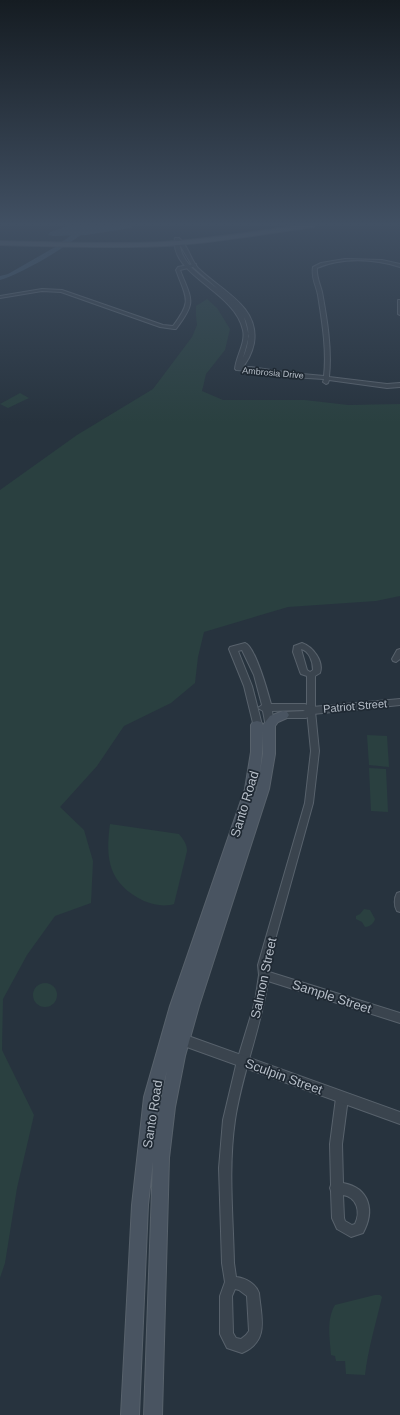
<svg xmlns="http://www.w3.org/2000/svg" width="400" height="1415" viewBox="0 0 400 1415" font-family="Arial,sans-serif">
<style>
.green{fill:#2a4040}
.water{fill:#3d5265}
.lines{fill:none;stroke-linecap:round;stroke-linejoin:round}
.river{fill:#3d5265;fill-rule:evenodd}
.minor-casing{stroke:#58626c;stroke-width:2}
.tertiary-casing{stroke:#58626c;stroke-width:2}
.secondary-casing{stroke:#58626c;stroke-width:2}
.primary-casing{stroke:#47505a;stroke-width:2}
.minor{fill:#3a444e;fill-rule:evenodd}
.tertiary{fill:#3a444e;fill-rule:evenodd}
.secondary{fill:#495461;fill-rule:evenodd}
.primary{fill:#59636e;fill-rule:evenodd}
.labels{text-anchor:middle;stroke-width:3.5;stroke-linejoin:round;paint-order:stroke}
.far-street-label{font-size:9px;fill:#b7bfc9;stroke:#1f2933}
.street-label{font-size:11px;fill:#b7bfc9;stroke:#1f2933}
.near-street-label{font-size:13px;fill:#b7bfc9;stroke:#1f2933}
</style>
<rect width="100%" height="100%" fill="#27333e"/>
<!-- green -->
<g class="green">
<polygon points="207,299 217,308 230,329 225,350 206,374 202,391 223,400 305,400 348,405 400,404 400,596 376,601 288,607 204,632 198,657 195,683 171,703 124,726 97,766 60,807 84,830 93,861 91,903 55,916 27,955 3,999 2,1050 34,1115 17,1188 5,1263 0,1278 0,490 77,435 153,389 192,337 197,325 196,316 196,306"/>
<polygon points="20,393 29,398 8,408 0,404"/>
<polygon points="367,735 387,736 389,767 369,765"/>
<polygon points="369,768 386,769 388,812 371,811"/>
<path d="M110 824 179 834C183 839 187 844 187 851L174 904C165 907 154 905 144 901 109 884 105 860 110 824Z"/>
<path d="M364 909 370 910 375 919C374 923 370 927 365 927L362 922 356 919V916L360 914Z"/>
<circle cx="45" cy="995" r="12"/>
<path d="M375 1295H380L382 1297C376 1323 368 1349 365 1375L346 1374 345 1361H336L335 1356 331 1355C330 1339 326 1320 335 1305Z"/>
</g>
<!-- water -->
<polygon class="water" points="70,225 133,225 131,228 86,235 53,236 48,235 50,232"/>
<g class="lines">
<!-- river -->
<path class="river" d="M85 225H92C76 242 22 274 0 280V276L8 274 55 247Z"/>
<defs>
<g id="minor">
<path d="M345 259 382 260 400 264V267C374 259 343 257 317 268 316 276 320 284 322 292 327 319 332 349 329 377L387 384 400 383V387L387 388 329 380 328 383 326 384 323 382 324 379 291 377 251 371 236 370V368L238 367H251L291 373 324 376C327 349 322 321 318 295 316 285 311 277 313 267L321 263Z"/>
<path d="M194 264H196V266L180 270C192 301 197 301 176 329H174L160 327 61 292 42 291 0 298V296L42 289 62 290 163 325 173 326C193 300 186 298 176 270L178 267Z"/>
<polygon points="398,300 400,300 400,315 398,314"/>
<path d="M302 643C313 647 324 661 320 673L315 676V711L319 751 313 803 268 965 269 972 400 1013V1023L268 981C261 1028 242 1073 235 1120 228 1167 233 1216 234 1263L236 1277C246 1278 256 1284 259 1293 261 1317 270 1341 242 1353L227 1348 220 1334V1296L225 1282 222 1263 219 1168 223 1120 237 1061 255 1002 259 975 258 965 305 803 311 751 307 711V676L301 674 300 672 293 652 294 646ZM301 649C309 651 313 661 313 670L310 672 307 670ZM235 1289 239 1290 247 1296 249 1331 246 1335 241 1339 236 1338 233 1333 232 1296Z"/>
<polygon points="400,649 400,659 396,662 393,661 392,659 397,650"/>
<path d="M400 892V912L397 911C394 906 394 898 397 893Z"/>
<path d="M342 1092 346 1094 348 1098 342 1144 343 1183C370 1188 375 1211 363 1233L351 1237 337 1229 332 1218 331 1191 330 1188 331 1185 330 1144 336 1098 338 1094ZM343 1195C357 1197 361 1212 355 1224L352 1225 345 1221 344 1218Z"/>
</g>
<g id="tertiary">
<path d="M175 238H179L182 241C189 249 191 260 198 268 220 290 260 306 254 343 252 353 247 363 240 370L235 369C236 356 246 343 243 330 235 291 169 275 175 238ZM180 245 193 267 218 289C203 277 182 265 180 245ZM244 317C251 331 249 344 243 358L249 336Z"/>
<path d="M245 643C255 646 268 693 271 704H305L312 707 400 699V705L313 714 306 718H283L280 717 278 715 280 713 283 712 305 711 303 710 272 711 274 725 272 727H266L263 711 258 708 262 705 254 675 242 650 238 651 252 686 262 725 260 727H254L244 686 229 649 230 647Z"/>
<polygon points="177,1032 400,1112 400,1124 173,1042 171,1038 173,1034"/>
</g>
<path id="secondary" d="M283 711 287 712 289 715 287 718 278 722 275 726V754L269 789 199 1006 185 1056 175 1107 169 1158 162 1415H144L153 1161 148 1205 139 1415H121L132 1205 144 1097 170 1006 245 789 251 752V725L253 722 257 721 261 722 263 725C263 751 261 776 253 800L257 789 263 754V725L270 716ZM167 1071 157 1121 160 1097Z"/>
<path id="primary" d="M300 225H316L313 227C264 234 214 243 165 246 110 249 55 246 0 245V241C55 242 110 245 164 242 210 239 255 232 300 225Z"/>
</defs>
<!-- minor casing -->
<use href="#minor" class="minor-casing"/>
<!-- tertiary casing -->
<use href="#tertiary" class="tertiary-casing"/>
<!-- secondary casing -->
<use href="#secondary" class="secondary-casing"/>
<!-- primary casing -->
<use href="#primary" class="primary-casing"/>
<!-- minor -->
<use href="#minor" class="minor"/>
<!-- tertiary -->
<use href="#tertiary" class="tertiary"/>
<!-- secondary -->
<use href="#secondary" class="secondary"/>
<!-- primary -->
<use href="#primary" class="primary"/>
</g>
<!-- sky -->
<linearGradient id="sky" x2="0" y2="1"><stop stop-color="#151c22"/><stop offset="0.53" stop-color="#415063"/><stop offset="1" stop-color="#415063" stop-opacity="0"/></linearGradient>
<rect width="400" height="423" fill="url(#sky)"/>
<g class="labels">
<!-- far-street labels -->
<g class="far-street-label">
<text transform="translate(273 373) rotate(5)" y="3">Ambrosia Drive</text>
</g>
<!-- street labels -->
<g class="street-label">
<text transform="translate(355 706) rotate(-5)" y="4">Patriot Street</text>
</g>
<!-- near-street labels -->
<g class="near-street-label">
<text transform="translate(244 804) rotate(-73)" y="5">Santo Road</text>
<text transform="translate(263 978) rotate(-78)" y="5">Salmon Street</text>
<text transform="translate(332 996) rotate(18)" y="5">Sample Street</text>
<text transform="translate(284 1076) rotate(20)" y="5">Sculpin Street</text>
<text transform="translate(152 1114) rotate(-81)" y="5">Santo Road</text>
</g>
</g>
</svg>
